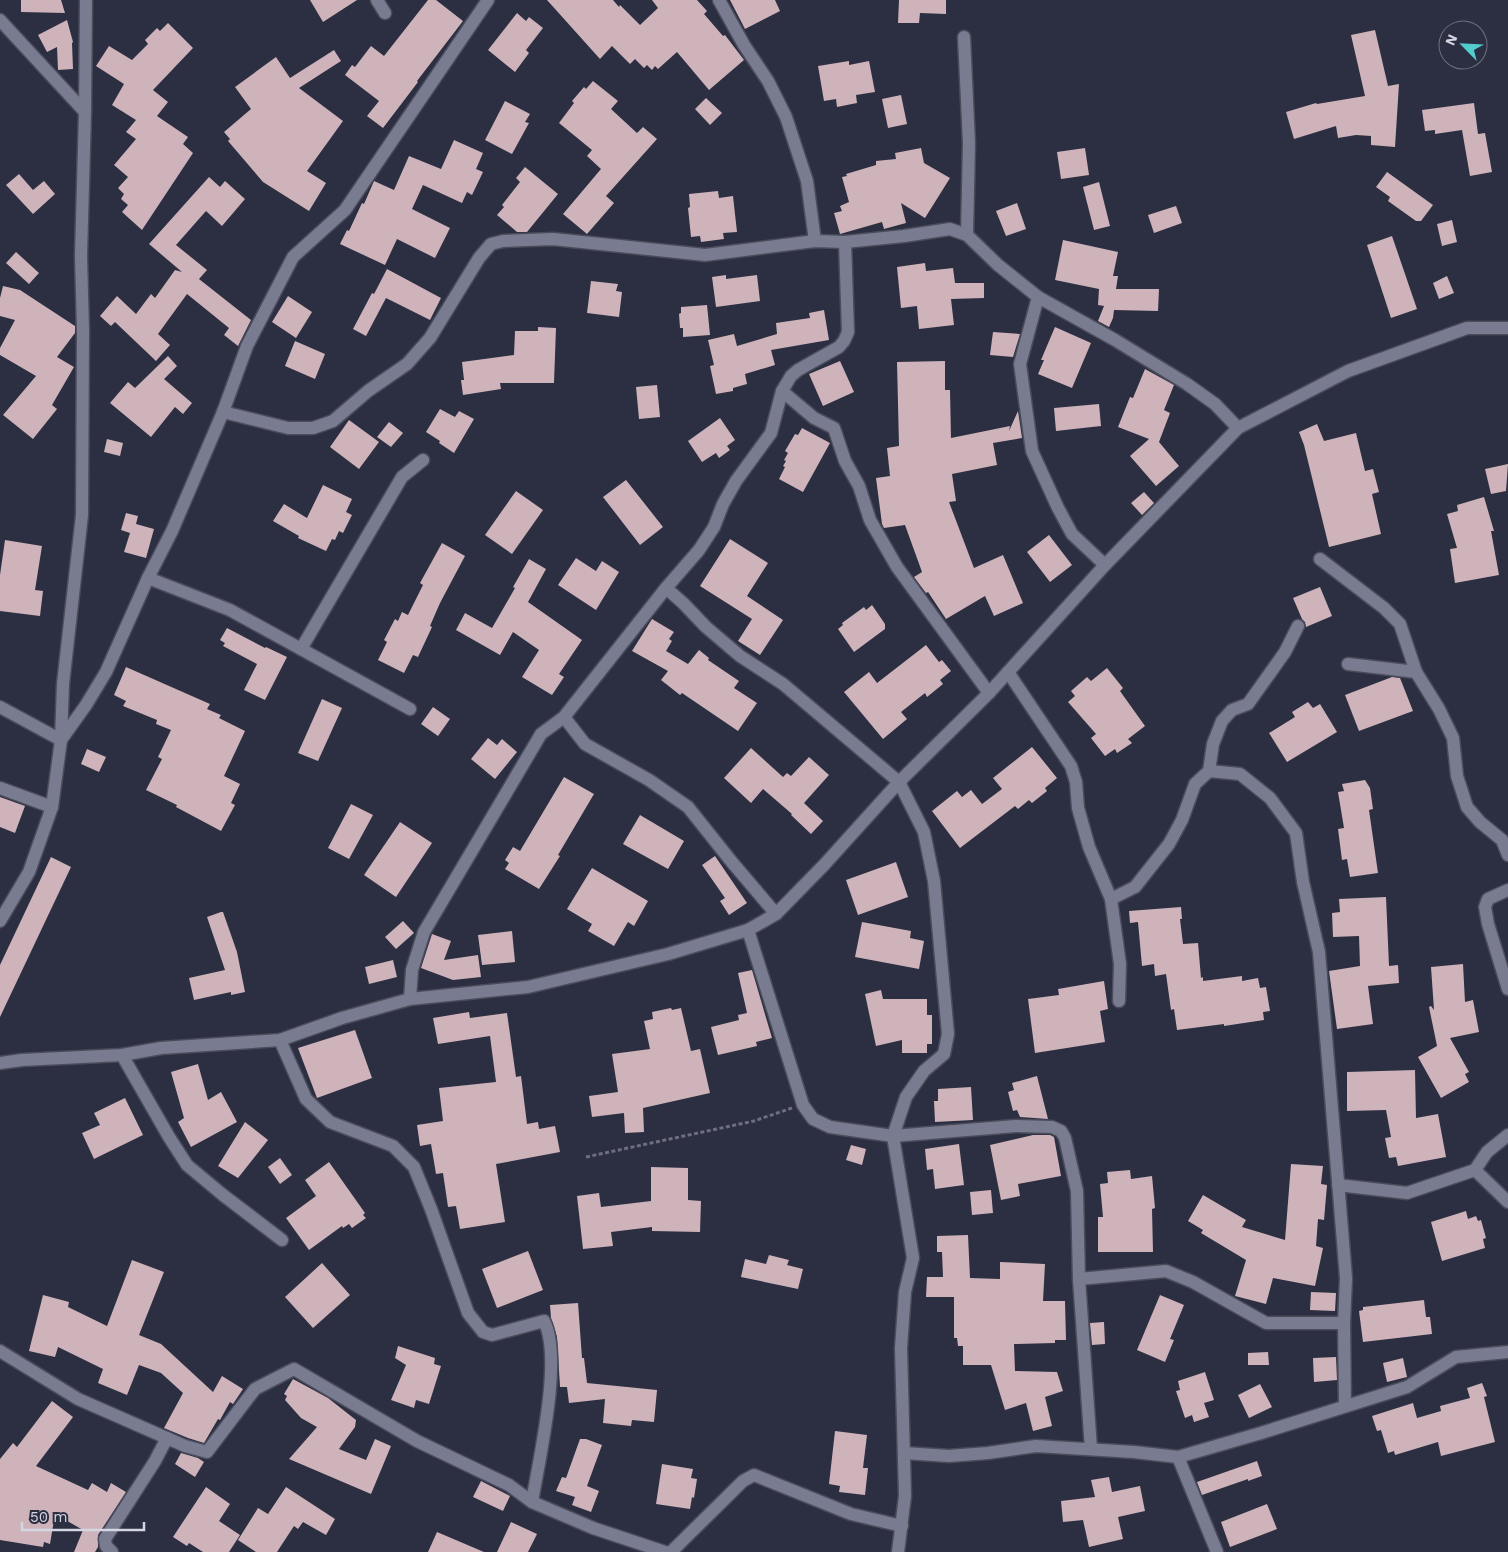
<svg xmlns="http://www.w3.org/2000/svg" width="1508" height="1552" viewBox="0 0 1508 1552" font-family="'Work Sans',sans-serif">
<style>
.building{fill:#ceb3ba}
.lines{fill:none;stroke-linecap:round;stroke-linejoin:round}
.street-casing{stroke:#4a4c5b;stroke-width:15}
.path{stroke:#6d6f7f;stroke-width:3;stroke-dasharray:4 2.5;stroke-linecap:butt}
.street{stroke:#797b91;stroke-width:12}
</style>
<rect width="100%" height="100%" fill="#2c2e41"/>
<!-- building -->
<g class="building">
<polygon points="21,0 61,0 65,13 21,12"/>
<polygon points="310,0 357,0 323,22"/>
<polygon points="428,0 436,0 463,21 417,81 418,82 383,128 367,116 379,101 345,75 352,65 355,67 371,46 384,56"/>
<polygon points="547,0 613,0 619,7 620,5 640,25 658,8 652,0 697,0 707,11 704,14 723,36 725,35 744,60 709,90 677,52 658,69 655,66 652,70 647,65 644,68 635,59 630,64 612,46 600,59"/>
<polygon points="730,0 775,0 780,11 745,29"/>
<polygon points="899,0 946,0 946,14 920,13 919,23 898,23"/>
<polygon points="517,13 526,21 529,17 543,28 526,50 529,53 515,72 488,50"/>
<polygon points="67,20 73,42 72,43 73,69 58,70 57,47 47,52 38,35"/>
<polygon points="168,23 193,48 153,90 168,102 157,116 188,137 183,144 193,153 142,230 122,212 128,205 121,199 124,194 118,188 128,177 114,165 136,139 126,132 136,120 112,105 124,84 96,66 109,46 132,60 148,44 145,40 157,28 160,31"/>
<polygon points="1375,30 1388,86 1399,84 1395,147 1371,145 1371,136 1356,135 1338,138 1336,126 1294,139 1286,112 1316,103 1317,104 1365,96 1351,35"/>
<polygon points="334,50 341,61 299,88 343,121 307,171 326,183 309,211 263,182 228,141 230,139 224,132 251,109 235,87 276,57 290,78"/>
<polygon points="849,61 849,65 869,61 875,92 856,95 857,103 837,107 836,99 824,101 818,66"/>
<polygon points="593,81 618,101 611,109 637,133 643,127 657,139 606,196 614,203 587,234 563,214 601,169 587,156 592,150 559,123 574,103 572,101 584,87 586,89"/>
<polygon points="901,95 907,124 888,128 882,99"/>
<polygon points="706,98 722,113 710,125 695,109"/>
<polygon points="505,101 530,114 525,122 529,123 512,154 485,140"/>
<polygon points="1474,103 1478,134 1485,133 1492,172 1470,176 1462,130 1435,134 1435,130 1425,131 1422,110"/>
<polygon points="454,140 483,153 476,169 483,172 472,195 467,192 462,203 423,185 412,209 450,228 435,258 397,239 385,265 340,244 347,230 349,231 362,203 364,204 374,181 394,190 409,156 441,169"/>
<polygon points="921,148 924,163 950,178 925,218 901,203 906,223 884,229 882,222 840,234 834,213 842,211 840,206 849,202 842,177 847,176 846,174 876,165 876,161 896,159 895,153"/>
<polygon points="1085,148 1089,175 1061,179 1057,152"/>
<polygon points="525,167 558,194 527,232 517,232 497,215 504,207 502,205 520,182 516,178"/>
<polygon points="1387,172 1433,205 1421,221 1416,221 1388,201 1390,197 1376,187"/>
<polygon points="19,174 33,190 44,181 55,194 33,214 6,185"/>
<polygon points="209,177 220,187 225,181 245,199 222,226 206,211 176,245 207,270 199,279 251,320 238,346 224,335 229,328 187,294 158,334 170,345 156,361 115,322 111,326 100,316 117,296 136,314 151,294 155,298 175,270 182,272 149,244"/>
<polygon points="1099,182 1110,226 1094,230 1083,187"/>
<polygon points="718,191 719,198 733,196 737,232 723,233 724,239 701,242 700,236 691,237 688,208 690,207 689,194"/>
<polygon points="1017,203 1026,229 1006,236 996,211"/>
<polygon points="1176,206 1182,223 1154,233 1148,215"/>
<polygon points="1452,220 1457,242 1442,246 1437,224"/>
<polygon points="1392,236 1417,309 1391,318 1367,245"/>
<polygon points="1063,240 1118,252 1113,276 1118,276 1116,289 1159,289 1158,311 1114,310 1113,318 1109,327 1098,321 1104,306 1098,305 1099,289 1055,280"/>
<polygon points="16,252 39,273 29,284 6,263"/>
<polygon points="925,263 926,271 953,268 955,283 984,283 984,298 951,299 954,325 919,329 917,306 901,308 897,267"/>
<polygon points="387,269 441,298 430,320 386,298 366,336 353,329 372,293 374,294"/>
<polygon points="726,275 726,279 757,275 760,301 716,307 712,277"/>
<polygon points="1447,276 1454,293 1439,299 1433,283"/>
<polygon points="591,281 618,284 616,291 622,292 619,317 587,313"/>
<polygon points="3,286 20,290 75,326 75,333 57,357 74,367 52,405 57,409 33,439 3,415 36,376 0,355 0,348 15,320 0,316 0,298"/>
<polygon points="288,296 312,312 296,338 272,322"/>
<polygon points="707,305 710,335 683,337 683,328 680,328 679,314 681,313 681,307"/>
<polygon points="824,310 829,340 771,350 775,365 745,374 747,384 733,388 733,391 716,394 710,366 714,365 708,340 734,334 737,346 777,334 776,323 810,318 809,313"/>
<polygon points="538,327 556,328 554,383 500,383 501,389 463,395 461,380 464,380 462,362 514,355 515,331 538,331"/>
<polygon points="1055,327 1091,343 1072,388 1038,374 1044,360 1041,360"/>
<polygon points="993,332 1020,334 1013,357 990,355"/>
<polygon points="295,341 325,354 315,379 285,366"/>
<polygon points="168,356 177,366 164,379 192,403 183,414 175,407 151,437 110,403 128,382 135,388"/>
<polygon points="840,361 854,392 823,406 809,374"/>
<polygon points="945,361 945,390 950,390 951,438 1010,426 1009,431 1018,411 1022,438 993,443 997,465 952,474 956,501 949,502 974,568 1003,555 1023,603 994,616 985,596 946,619 928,592 926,593 914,577 922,572 905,525 884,528 882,524 876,478 890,476 887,448 899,446 897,362"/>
<polygon points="1145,369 1174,385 1164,410 1170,413 1159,442 1179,466 1156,486 1130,456 1149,439 1118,427 1130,397 1133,398"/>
<polygon points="657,385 660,417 639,419 636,387"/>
<polygon points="1099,404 1101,426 1056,431 1054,408"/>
<polygon points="440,409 455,417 459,411 474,419 454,453 439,443 440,441 426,432"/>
<polygon points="720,418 735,440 727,446 730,450 719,458 716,453 702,462 688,441"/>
<polygon points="349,420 379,442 359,469 330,447"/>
<polygon points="389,422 403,433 391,447 377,437"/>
<polygon points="1317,424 1324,441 1356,433 1365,471 1373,469 1379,492 1372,494 1381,534 1329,547 1304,445 1299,432"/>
<polygon points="802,428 830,443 803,492 779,479 785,467 783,466 786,461 784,460 788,453 785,451 795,434 798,435"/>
<polygon points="107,439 123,443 120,456 104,452"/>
<polygon points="1508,464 1506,491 1491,494 1485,469"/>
<polygon points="626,480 663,527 640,545 603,497"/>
<polygon points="323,485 352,499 346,512 352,515 343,533 339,531 335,540 332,539 326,551 298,538 299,536 273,521 284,504 307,518"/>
<polygon points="516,491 543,510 512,554 485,535"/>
<polygon points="1144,492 1154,503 1142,515 1131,503"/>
<polygon points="1484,497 1494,531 1491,531 1499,575 1455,583 1450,549 1457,548 1447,514 1458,511 1457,505"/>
<polygon points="126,513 138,516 136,524 154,529 146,558 124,552 130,533 121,530"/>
<polygon points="1049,535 1072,565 1050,582 1027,552"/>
<polygon points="730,539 768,563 747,596 783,620 760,655 738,641 752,619 700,586"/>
<polygon points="5,540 42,546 35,590 43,591 40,616 0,611 0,575"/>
<polygon points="442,543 465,556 440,603 430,626 432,627 418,657 413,655 404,673 378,660 387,642 384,640 395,619 398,621 402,612 408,615 423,585 420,583"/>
<polygon points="576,558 596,571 602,561 619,572 596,610 558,585"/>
<polygon points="529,559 546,569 528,602 582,640 559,674 564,677 552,695 522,677 539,650 513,632 500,655 456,630 465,613 492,628 515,588 513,587"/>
<polygon points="1320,587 1332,616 1306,627 1305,622 1302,619 1293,598"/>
<polygon points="872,605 885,624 885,629 854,652 838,629 843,625 842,623 864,607 866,610"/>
<polygon points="652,619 674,632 669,639 672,641 666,651 688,664 699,650 709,658 708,660 739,681 734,688 757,703 738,731 682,693 680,695 661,680 668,671 632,651"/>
<polygon points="227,628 265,648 266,647 287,657 265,700 244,690 257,664 223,646 225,643 220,640"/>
<polygon points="926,645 939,662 942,660 951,671 940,680 943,684 927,697 925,693 901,712 907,719 883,739 844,692 869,672 877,683"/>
<polygon points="126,667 210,704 207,709 221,715 219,718 245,731 224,776 240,784 231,803 235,805 221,831 176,807 177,805 146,790 162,759 158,757 171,730 156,724 157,720 123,706 126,701 114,695"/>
<polygon points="1107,668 1123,688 1120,691 1145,726 1128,739 1132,743 1117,753 1115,749 1105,756 1091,738 1096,734 1068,702 1075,696 1071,691 1087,677 1091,681"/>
<polygon points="1392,677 1400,678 1413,711 1359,731 1345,695"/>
<polygon points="322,699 342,708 318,761 298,753"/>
<polygon points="1308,702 1313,708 1320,704 1337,732 1287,762 1269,733 1295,717 1292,712"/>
<polygon points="433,707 450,719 438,736 421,724"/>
<polygon points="488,738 497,745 502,739 517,752 495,779 471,759"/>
<polygon points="1032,747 1057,778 1045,788 1047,791 1032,803 1029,800 1018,809 1015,806 960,848 932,811 957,791 962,797 971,790 982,804 1002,789 993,778"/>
<polygon points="751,748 783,777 787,773 791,776 809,757 829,775 804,803 823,821 811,834 791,815 792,814 763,789 751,803 724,778"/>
<polygon points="87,749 106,757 99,772 81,764"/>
<polygon points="564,777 594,794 558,855 560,856 539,889 505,869 509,863 505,860 513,847 520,851"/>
<polygon points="1365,780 1370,788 1373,809 1369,810 1378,873 1350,877 1347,859 1342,860 1338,829 1344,828 1338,792 1344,791 1342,784"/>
<polygon points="0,797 25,806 15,833 0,827"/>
<polygon points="351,804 373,815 349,859 328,848"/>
<polygon points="640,815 684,841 668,869 623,844"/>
<polygon points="400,822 432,843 396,897 364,875"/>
<polygon points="715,856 747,903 729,915 720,901 725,898 702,865"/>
<polygon points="51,857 71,867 0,1017 0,965"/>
<polygon points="896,862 908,897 858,915 846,880"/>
<polygon points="592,868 648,901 634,926 628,922 614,946 588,931 592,924 567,909"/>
<polygon points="1386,897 1389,966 1398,965 1399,983 1368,986 1373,1024 1337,1029 1329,971 1360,966 1359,936 1333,937 1332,913 1340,912 1339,899"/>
<polygon points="1181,907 1182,919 1180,919 1183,944 1198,943 1201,978 1203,977 1203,981 1242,976 1242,981 1258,978 1260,988 1266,987 1270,1011 1263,1012 1264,1020 1224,1026 1224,1024 1177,1030 1174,1009 1171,1010 1166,974 1155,976 1154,964 1142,966 1138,922 1130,923 1129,911"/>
<polygon points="221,912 223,912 237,952 245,992 231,995 231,992 194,1000 189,978 225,970 207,917"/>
<polygon points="403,921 414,933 396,949 385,937"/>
<polygon points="862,922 911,931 910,938 924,941 919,969 855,957"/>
<polygon points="512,931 515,962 482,965 478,935"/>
<polygon points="432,934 451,941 444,960 478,955 481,977 453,980 421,968"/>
<polygon points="393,960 397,977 369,984 365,967"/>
<polygon points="1463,964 1465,1002 1473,1000 1479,1032 1450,1038 1469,1072 1465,1074 1469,1082 1441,1098 1418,1057 1437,1046 1429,1007 1431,1006 1434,1010 1431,967"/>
<polygon points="752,970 772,1038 756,1042 757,1046 718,1055 711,1027 739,1020 738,1015 747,1013 738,973"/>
<polygon points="1104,981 1108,1009 1100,1011 1105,1042 1035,1053 1028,999 1059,995 1058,989"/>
<polygon points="881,990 883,999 927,999 927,1015 932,1015 932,1044 927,1044 927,1053 902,1053 902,1040 876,1046 865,994"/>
<polygon points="671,1008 672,1010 681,1008 691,1051 700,1049 710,1093 643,1108 644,1132 625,1133 624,1113 592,1117 589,1096 618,1092 612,1054 650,1049 644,1021 653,1019 652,1012"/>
<polygon points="469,1012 470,1018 507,1013 516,1077 521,1076 527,1124 538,1122 539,1129 555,1126 560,1152 496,1164 505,1222 460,1229 456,1206 448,1207 443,1173 436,1174 431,1144 420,1146 417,1125 443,1121 439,1088 496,1082 490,1036 438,1044 433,1018"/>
<polygon points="355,1030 372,1078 317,1098 298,1048"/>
<polygon points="198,1064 208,1100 221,1092 237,1122 191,1147 178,1122 184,1118 171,1072"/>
<polygon points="1415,1070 1416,1118 1438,1114 1446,1157 1398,1166 1396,1157 1389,1158 1385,1138 1391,1137 1386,1110 1347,1111 1347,1072"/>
<polygon points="1037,1076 1048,1119 1020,1117 1017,1110 1013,1111 1008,1092 1014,1090 1012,1083"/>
<polygon points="971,1087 973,1120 935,1122 934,1101 938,1101 938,1089"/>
<polygon points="125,1098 143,1135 94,1159 82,1133 100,1125 94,1113"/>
<polygon points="245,1122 268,1140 238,1178 218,1166"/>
<polygon points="1033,1135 1050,1135 1054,1137 1061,1176 1018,1184 1020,1196 1001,1200 990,1145"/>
<polygon points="959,1144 964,1185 935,1189 933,1169 927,1170 925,1149"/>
<polygon points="851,1145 866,1149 862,1165 846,1160"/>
<polygon points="280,1158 292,1175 280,1184 268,1167"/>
<polygon points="329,1162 365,1213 363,1215 366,1218 352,1228 349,1224 343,1228 342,1226 309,1250 286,1218 316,1196 305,1180"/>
<polygon points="1291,1164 1323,1166 1321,1184 1327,1185 1324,1220 1318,1219 1316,1246 1323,1248 1315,1286 1273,1278 1266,1304 1235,1296 1246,1260 1201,1233 1203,1230 1188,1221 1203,1195 1246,1220 1242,1227 1285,1240"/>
<polygon points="651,1167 688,1168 688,1200 701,1201 700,1232 652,1231 652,1227 611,1232 613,1246 583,1249 577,1196 599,1193 601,1207 651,1201"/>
<polygon points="1130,1170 1131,1179 1152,1176 1155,1208 1152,1209 1153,1252 1098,1252 1098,1217 1103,1217 1100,1184 1108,1183 1107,1172"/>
<polygon points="991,1190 993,1213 972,1215 970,1192"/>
<polygon points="1466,1211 1468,1219 1476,1216 1478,1221 1481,1220 1486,1238 1483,1239 1485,1248 1442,1261 1431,1222"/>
<polygon points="968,1235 970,1278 1000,1279 1000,1262 1045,1264 1043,1301 1065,1301 1066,1340 1055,1340 1055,1343 1014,1344 1015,1371 1057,1372 1063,1391 1045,1397 1052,1426 1033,1431 1026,1403 1005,1410 991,1365 963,1365 963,1346 958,1346 957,1338 954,1338 954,1297 926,1297 927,1277 943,1277 942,1252 937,1252 937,1236"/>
<polygon points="528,1251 543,1290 497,1308 482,1269"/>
<polygon points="769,1255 789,1260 787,1265 803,1269 798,1289 741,1277 745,1259 766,1264"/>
<polygon points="132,1260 164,1272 139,1335 161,1344 213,1392 222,1376 243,1389 233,1404 230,1402 220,1420 218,1419 204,1443 188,1438 164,1428 183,1393 161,1373 139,1365 127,1395 98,1383 103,1369 58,1347 55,1357 29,1351 43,1295 69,1302 68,1307 107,1326"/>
<polygon points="322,1263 350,1295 313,1328 285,1297"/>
<polygon points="1311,1292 1336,1293 1335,1311 1310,1310"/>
<polygon points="1160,1295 1184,1305 1170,1339 1174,1340 1165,1362 1137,1350"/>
<polygon points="1424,1300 1426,1317 1430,1317 1432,1334 1363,1342 1359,1311 1363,1310 1363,1307"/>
<polygon points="578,1303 582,1358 584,1358 587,1383 657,1390 654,1422 632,1420 631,1426 603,1423 605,1399 569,1403 567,1387 560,1387 557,1337 551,1318 550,1305"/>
<polygon points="1104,1322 1105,1344 1092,1345 1090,1323"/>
<polygon points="398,1346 435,1358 434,1364 441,1366 429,1404 416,1400 414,1408 391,1400 406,1365 395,1358"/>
<polygon points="1268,1352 1269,1365 1248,1365 1248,1353"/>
<polygon points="1336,1357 1337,1380 1314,1382 1313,1358"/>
<polygon points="1403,1358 1407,1377 1387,1382 1383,1363"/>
<polygon points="1205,1372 1214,1400 1204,1403 1209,1417 1194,1422 1192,1415 1185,1418 1176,1391 1180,1390 1178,1381"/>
<polygon points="293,1379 328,1398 356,1420 355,1427 339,1449 366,1460 375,1439 391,1446 371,1494 289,1459 317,1427 301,1418 285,1400 287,1396 284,1394"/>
<polygon points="1482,1383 1487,1396 1484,1397 1495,1442 1441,1456 1438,1442 1395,1455 1394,1451 1388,1453 1381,1430 1377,1431 1372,1416 1413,1403 1417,1418 1441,1411 1440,1406 1470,1398 1467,1388"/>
<polygon points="1260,1384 1272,1407 1249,1418 1238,1395"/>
<polygon points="52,1401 73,1417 36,1466 88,1490 92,1483 107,1492 111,1483 126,1492 98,1535 98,1547 95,1552 74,1552 83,1530 55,1514 50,1544 44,1542 43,1547 0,1540 0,1459 13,1443 17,1447"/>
<polygon points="835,1431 867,1435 863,1468 868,1468 865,1495 839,1492 840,1486 829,1484"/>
<polygon points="580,1439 586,1439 602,1445 587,1486 599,1491 591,1512 572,1505 575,1497 556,1491 562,1477 566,1478"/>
<polygon points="181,1453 198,1458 204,1462 195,1477 175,1464"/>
<polygon points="1257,1461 1262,1476 1248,1481 1248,1479 1202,1495 1197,1482"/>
<polygon points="662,1464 693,1469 691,1478 697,1479 694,1498 692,1497 690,1509 656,1504"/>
<polygon points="1109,1477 1112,1492 1140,1486 1145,1511 1118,1517 1123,1539 1089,1547 1083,1520 1063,1522 1061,1501 1095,1497 1091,1480"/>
<polygon points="481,1481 510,1496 503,1511 473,1497"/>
<polygon points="206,1487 230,1504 219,1521 240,1535 229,1552 203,1552 189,1543 187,1546 173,1537"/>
<polygon points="286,1487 335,1519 326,1535 303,1522 298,1529 294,1526 277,1552 256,1552 238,1540 258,1508 268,1514"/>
<polygon points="1267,1504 1277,1529 1230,1547 1221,1522"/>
<polygon points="511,1522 537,1534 528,1552 497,1552"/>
<polygon points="437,1532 484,1552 428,1552"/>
</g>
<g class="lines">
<defs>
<g id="street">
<polyline points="377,0 385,13"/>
<polyline points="719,0 744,45 768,81 786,117 807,181 815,241"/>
<polyline points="0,20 85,112"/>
<polyline points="964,37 969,143 967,235"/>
<polyline points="845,242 848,332 844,341 839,347 798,370 791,376 782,391 771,433 736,481 723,504 714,527 699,550 666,588 683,603 706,627 740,656 783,684 899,782 924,832 934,881 948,1034 944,1054 924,1071 906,1097 893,1136 913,1258 905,1292 901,1348 905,1496 898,1552"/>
<polyline points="1038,297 1020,364 1032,451 1058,508 1072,534 1105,565"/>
<polyline points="782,391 814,418 834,428 845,461 859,486 870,520 897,567 989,693"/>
<polyline points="223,412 288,428 313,428 333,421 368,391 407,364 430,338 479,258 491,244 503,241 553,239 705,255 815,241 845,242 904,236 950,229 967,235 998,265 1038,297 1115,340 1187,384 1215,404 1238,428"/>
<polyline points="1320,559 1384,608 1400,624 1416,672"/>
<polyline points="148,578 230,610 301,649 402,477 423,460"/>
<polyline points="301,649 410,709"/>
<polyline points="1348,664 1416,672 1439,709 1453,738 1457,776 1467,807 1480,822 1502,840 1508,855"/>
<polyline points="1008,672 1071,766 1076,782 1078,808 1089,847 1111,899 1120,964 1119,1001"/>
<polyline points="0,707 61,740 86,705 106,672 148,578 172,531 223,412 247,346 293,257 345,210 488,0"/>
<polyline points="564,717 585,744 649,780 688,807 731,861 776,914"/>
<polyline points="1209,771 1240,774 1270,798 1296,833 1303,882 1319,952 1346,1278 1344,1323 1345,1406"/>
<polyline points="0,788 52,807"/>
<polyline points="1508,890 1488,899 1485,907 1488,924 1508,989"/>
<polyline points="1111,899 1135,887 1169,844 1182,820 1195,784 1209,771 1213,744 1222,721 1232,710 1248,704 1285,652 1298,626"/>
<polyline points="0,921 29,872 52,807 61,740 63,684 82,515 83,331 81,256 85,112 86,0"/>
<polyline points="748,930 803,1105 813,1119 830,1127 893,1136 1016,1126 1052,1127 1061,1131 1065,1138 1077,1191 1079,1279 1091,1449"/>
<polyline points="410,999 412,970 424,932 541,734 564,717 666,588"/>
<path d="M280 1040 306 1099 330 1122 393 1146 414 1167 431 1209 468 1313 483 1332 492 1335 544 1321C563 1358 539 1459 532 1502"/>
<polyline points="122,1055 169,1137 187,1165 223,1195 282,1240"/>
<polyline points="0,1063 22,1060 122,1055 161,1048 280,1040 342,1018 410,999 528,987 668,954 748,930 776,914 824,865 899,782 989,693 1105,565 1238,428 1348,371 1467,328 1508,328"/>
<polyline points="1508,1135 1487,1152 1475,1170 1508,1202"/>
<polyline points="1338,1185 1407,1193 1475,1170"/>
<polyline points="1079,1279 1166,1271 1193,1282 1266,1323 1344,1323"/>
<polyline points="0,1351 78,1399 185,1446 207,1452 255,1389 294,1369 417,1441 509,1485 532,1502 593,1528 665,1552"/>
<polyline points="904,1453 949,1456 988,1453 1036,1446 1134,1452 1178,1457 1261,1433 1407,1387 1456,1357 1508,1352"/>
<polyline points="1178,1457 1217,1552"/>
<polyline points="112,1552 106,1546 105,1539 155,1461 167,1438"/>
<polyline points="671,1552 743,1481 754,1475 851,1514 902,1526"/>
</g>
</defs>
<!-- street casing -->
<use href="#street" class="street-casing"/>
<!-- path -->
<polyline class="path" points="586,1157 754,1121 792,1108"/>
<!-- street -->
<use href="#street" class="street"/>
</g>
<!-- north arrow -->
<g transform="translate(1463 45) rotate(294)"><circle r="24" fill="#2c2e41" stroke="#6f7181"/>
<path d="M0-4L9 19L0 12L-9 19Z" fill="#52cdcd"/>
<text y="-8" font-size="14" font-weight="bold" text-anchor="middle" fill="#d4d6e2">N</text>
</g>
<!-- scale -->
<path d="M22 1522v8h122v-8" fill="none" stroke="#d4d6e2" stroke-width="2.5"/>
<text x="30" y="1522" font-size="15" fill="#d4d6e2" stroke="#2c2e41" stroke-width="4" paint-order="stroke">50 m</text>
</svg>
